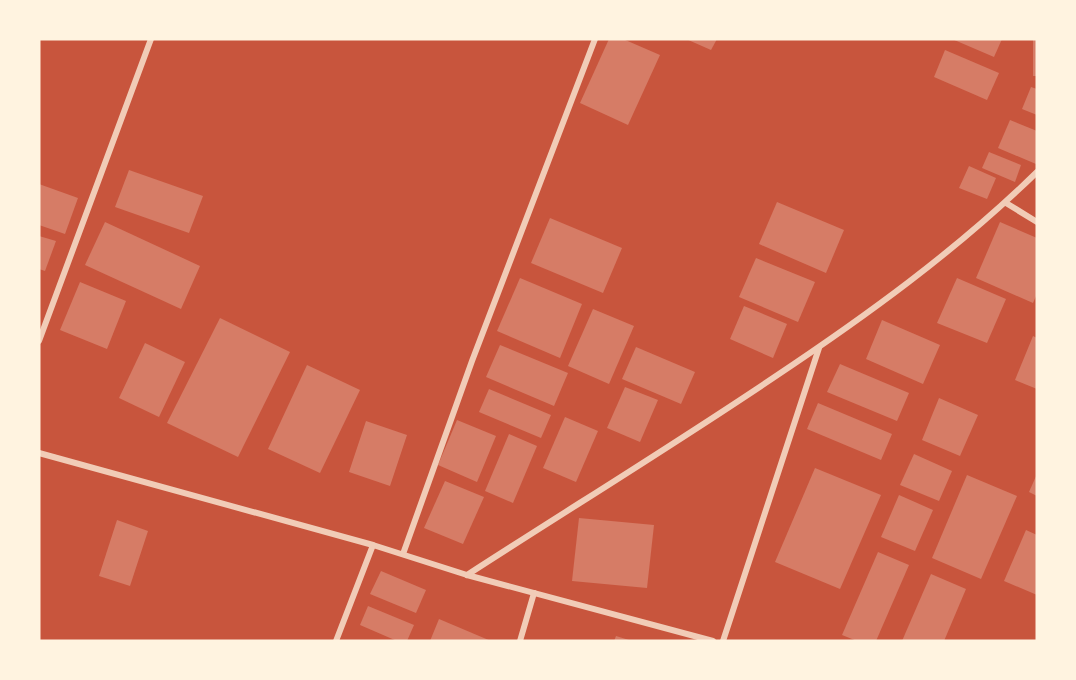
<svg xmlns="http://www.w3.org/2000/svg" width="1076" height="680" viewBox="0 0 1076 680" font-family="'Fira Sans Condensed',sans-serif">
<style>
.building{fill:#d67c66}
.lines{fill:none;stroke-linecap:round;stroke-linejoin:round}
.minor{stroke:#f1ccb7;stroke-width:6}
</style>
<rect width="100%" height="100%" fill="#c8553d"/>
<!-- building -->
<g class="building">
<polygon points="609,39 623,39 660,55 628,125 580,103"/>
<polygon points="686,39 717,39 711,50"/>
<polygon points="952,39 1002,39 994,57"/>
<rect x="1033" y="39" width="4" height="37"/>
<polygon points="945,50 999,73 987,100 934,77"/>
<polygon points="1031,87 1037,89 1037,115 1022,109"/>
<polygon points="1010,120 1037,131 1036,164 998,148"/>
<polygon points="989,152 1021,165 1015,182 982,168"/>
<polygon points="969,166 996,178 987,199 959,188"/>
<polygon points="129,170 203,196 189,233 115,207"/>
<polygon points="39,184 78,198 65,234 39,225"/>
<polygon points="777,202 844,230 826,273 759,244"/>
<polygon points="550,218 622,248 603,293 531,263"/>
<polygon points="105,222 200,266 181,309 85,265"/>
<polygon points="1000,222 1037,238 1037,294 1033,303 976,278"/>
<polygon points="39,236 56,241 45,271 39,269"/>
<polygon points="756,258 815,282 798,322 739,297"/>
<polygon points="520,278 582,304 560,358 497,331"/>
<polygon points="957,278 1006,299 987,343 937,323"/>
<polygon points="80,282 126,301 107,349 60,330"/>
<polygon points="744,306 787,324 773,358 730,339"/>
<polygon points="593,309 634,326 609,384 568,366"/>
<polygon points="220,318 290,352 238,457 167,423"/>
<polygon points="882,320 940,345 923,384 866,359"/>
<polygon points="1033,336 1037,338 1037,389 1015,380"/>
<polygon points="145,343 185,362 159,417 119,398"/>
<polygon points="500,345 568,373 554,406 486,377"/>
<polygon points="636,347 695,372 681,404 622,379"/>
<polygon points="840,364 909,393 897,421 827,392"/>
<polygon points="307,365 360,390 320,473 268,449"/>
<polygon points="625,387 658,400 640,442 607,428"/>
<polygon points="489,389 551,415 541,438 479,412"/>
<polygon points="939,398 978,415 960,456 922,440"/>
<polygon points="818,403 892,434 881,460 807,429"/>
<polygon points="565,417 598,431 576,482 543,468"/>
<polygon points="457,420 496,436 477,482 438,465"/>
<polygon points="366,421 407,435 390,486 349,472"/>
<polygon points="509,434 537,446 513,503 485,491"/>
<polygon points="914,454 952,471 939,501 900,485"/>
<polygon points="815,468 881,495 840,589 775,562"/>
<polygon points="1037,474 1037,496 1029,492"/>
<polygon points="967,475 1017,496 981,579 932,558"/>
<polygon points="445,481 484,497 463,544 424,528"/>
<polygon points="899,495 933,510 915,551 881,537"/>
<polygon points="579,518 654,525 647,588 572,581"/>
<polygon points="117,520 148,531 130,586 99,576"/>
<polygon points="1026,530 1037,535 1037,595 1004,581"/>
<polygon points="878,552 909,565 876,641 857,641 842,635"/>
<polygon points="381,571 426,590 416,613 370,594"/>
<polygon points="931,574 966,589 944,641 902,641"/>
<polygon points="368,606 414,625 407,641 397,641 360,625"/>
<polygon points="439,619 491,641 430,641"/>
<polygon points="616,636 629,640 629,641 614,641"/>
</g>
<g class="lines">
<!-- minor -->
<g class="minor">
<polyline points="1006,203 1037,222"/>
<polyline points="39,341 151,39"/>
<polyline points="39,453 373,545 467,575 713,641"/>
<polyline points="403,554 472,361 595,39"/>
<path d="M467 575C569 509 672 446 773 378 866 316 956 251 1037 172"/>
<polyline points="336,641 373,545"/>
<polyline points="520,641 534,593"/>
<polyline points="723,641 819,348"/>
</g>
</g>
<!-- border -->
<rect width="1076" height="680" fill="none" stroke="#fff3e0" stroke-width="81"/>
</svg>
